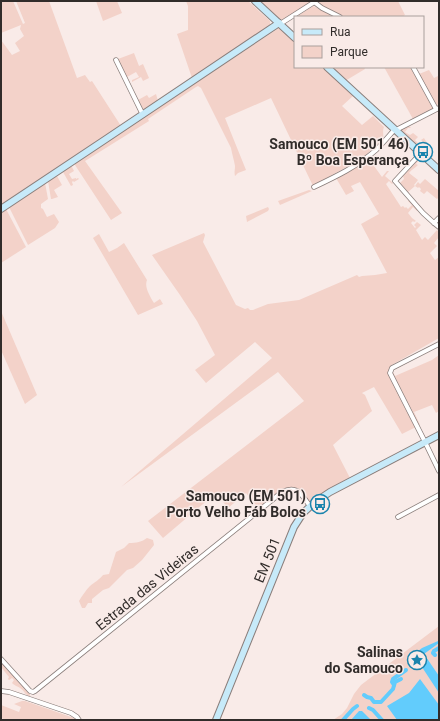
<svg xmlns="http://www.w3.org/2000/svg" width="440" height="721" viewBox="0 0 440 721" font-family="Roboto,sans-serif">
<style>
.green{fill:#f3d2c9}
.water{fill:#62ccfc}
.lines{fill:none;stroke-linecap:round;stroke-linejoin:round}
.canal{stroke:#62ccfc;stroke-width:4}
.street-casing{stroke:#8a7e7b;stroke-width:5.5}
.secondary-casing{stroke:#8a7e7b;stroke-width:8}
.street{stroke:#fff;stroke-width:4}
.secondary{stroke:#c7eaf9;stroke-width:6}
.labels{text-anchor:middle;stroke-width:3;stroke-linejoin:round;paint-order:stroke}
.poi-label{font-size:14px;font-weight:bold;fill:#312c2a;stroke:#f9ebe8;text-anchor:end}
.street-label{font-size:14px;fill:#312c2a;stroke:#f9ebe8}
</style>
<rect width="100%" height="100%" fill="#f9ebe8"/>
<!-- green -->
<g class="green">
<polygon points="1,1 13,1 23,24 25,23 16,1 49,1 77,78 85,75 90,82 92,81 121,126 1,207 1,40 12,55 20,51 15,43 24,36 20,29 21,25 1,33"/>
<polygon points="96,1 117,1 122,13 103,21"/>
<polygon points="186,1 248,1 270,21 270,26 192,78 177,34 188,30 188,6"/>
<path d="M258 1H312C305 6 285 23 277 19 272 16 263 5 258 1Z"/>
<polygon points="320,1 398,1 405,15 402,17 343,17 330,11 319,4 319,2"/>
<polygon points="313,6 335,17 296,17"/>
<path d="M279 28 282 29 295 41V67H324L353 96 342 106 362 125 373 116 384 127C382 131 384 135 383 139L366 155 357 161 313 186 271 98 225 118 246 170 238 173 235 176C234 172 235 170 235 166 234 160 232 154 231 148L201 88 198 86 196 87 148 119 149 121 85 161 122 213 111 220 75 165V163Z"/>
<polygon points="134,53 139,66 143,64 149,78 143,81 141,77 132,82 132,80 139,77 136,72 127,77 129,81 127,80 118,59"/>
<polygon points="330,67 364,67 365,69 345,81"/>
<polygon points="384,67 410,67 424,90 433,107 432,109 413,119"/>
<polygon points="429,70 434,78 438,76 439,79 439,105 435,104 419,74"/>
<polygon points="156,94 158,101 144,111 138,100 147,95 149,98"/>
<polygon points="409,126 411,128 408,128 405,132 410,135 413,133 418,137 415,140 420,145 423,142 421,140 424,138 427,143 421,149 400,130"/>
<polygon points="369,159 382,177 387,171 389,171 385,176 393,183 392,184 389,181 386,184 401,207 403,206 405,208 406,207 408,209 412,205 408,201 409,200 418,210 417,211 413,207 408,213 412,218 416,221 414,222 413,221 411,223 415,228 416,227 414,225 417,222 421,225 416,230 422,240 425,237 428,240 437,230 439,232 439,237 434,243 437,246 430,253 435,260 439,257 439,338 390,366 395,376 432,360 439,355 439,411 436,413 432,405 414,412 420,425 402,434 374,387 362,393 365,395 372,411 333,445 350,478 314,498 308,503 297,490 287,490 260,510 246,493 228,508 216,493 163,538 148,521 304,401 278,372 121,487 272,358 255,342 206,383 195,370 215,355 197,321 180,295 152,255 204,233 205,235 203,242 236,305 245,309 248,308 250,310 253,310 268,304 299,300 357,275 359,277 362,276 375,275 387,273 361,224 379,214 360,182 351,186 354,191 346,195 336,178"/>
<path d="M419 159H421L424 162V163L420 159 416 164 418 165C415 168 412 169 409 173L418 180 414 185 415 186 418 182 420 184 425 179 439 191V197L437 199 427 191 424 194 420 191 421 189 419 187 418 188 415 186 408 192 400 183 404 179 403 176Z"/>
<polygon points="70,167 72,167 74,171 69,174 72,179 76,178 76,179 78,178 79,179 74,182 73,181 72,182 73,185 71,186 63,172"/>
<polygon points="57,176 62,185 54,190 58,197 52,199 51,199 48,181"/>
<polygon points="45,183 48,199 41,204 41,208 43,209 47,217 54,214 59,222 55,228 28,245 9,207"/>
<polygon points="309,190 312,191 280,205 278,201"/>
<polygon points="268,207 269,209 268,211 247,222 246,216"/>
<polygon points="6,209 26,247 1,263 1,212"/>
<path d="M99 234 109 252 117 248 124 243 147 280C144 287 150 296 154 303L160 299 163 304 138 315 93 238Z"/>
<polygon points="1,311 37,395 25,404 1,350"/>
<path d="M147 538 153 540 154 545 142 560 133 568 127 570 109 588 103 590 92 599V603H88L85 608H82L79 601C82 596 86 590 90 586 95 582 99 580 103 575L109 574 116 552 124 548 129 543C136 543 142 542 147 538Z"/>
<polygon points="439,626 439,720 333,720 342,714 347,708 354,694 361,685"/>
<path d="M1 662 30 694V697C24 694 25 691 20 688 17 686 15 686 12 683L14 680 12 678 9 680 8 679 9 677 1 667Z"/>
<polygon points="22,701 25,701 74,718 75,720 3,720 1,715 1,705 19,712 21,707 14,704"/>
</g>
<!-- water -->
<g class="water">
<polygon points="438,641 439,643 424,654 439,676 439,693 418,661 423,657 421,654 410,661 408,659 422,648"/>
<polygon points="420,679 439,705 439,720 397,720 387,706 409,693"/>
<polygon points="359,711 362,711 371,720 351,720"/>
</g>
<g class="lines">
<!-- canal -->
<g class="canal">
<polyline points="435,655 433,653 434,651 439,648"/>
<polyline points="394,685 392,682 393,679 406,670"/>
<polyline points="364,695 367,697 371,698 374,702 381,702 393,689 395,682 401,679"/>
<polyline points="369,708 373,710 382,720"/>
<polyline points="343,720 353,709 357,706"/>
</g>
<defs>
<g id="street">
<polyline points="314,2 322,8 340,17"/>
<polyline points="280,24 316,1"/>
<polyline points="116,60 143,115"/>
<polyline points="413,67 436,109"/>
<polyline points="396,130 439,108"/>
<polyline points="421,153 395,181 423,213 434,223 439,218"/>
<path d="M314 187C335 177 358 166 376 150 383 143 389 136 395 129"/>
<polyline points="434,223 439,227"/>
<polyline points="439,344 392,368 390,373 425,442 439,471"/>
<polyline points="398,517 439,495"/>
<path d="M1 659 30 691 33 692 35 691 282 492C298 484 302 496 310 506"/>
<polyline points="1,691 9,692 71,713 77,717 79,720"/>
</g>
<g id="secondary">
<polyline points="255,1 295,38"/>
<polyline points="327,67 439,170"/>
<polyline points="1,209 106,139 279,23"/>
<polyline points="216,720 294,527 303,513 315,502 330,492 439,435"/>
</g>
</defs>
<!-- street casing -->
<use href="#street" class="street-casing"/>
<!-- secondary casing -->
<use href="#secondary" class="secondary-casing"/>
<!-- street -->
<use href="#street" class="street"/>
<!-- secondary -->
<use href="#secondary" class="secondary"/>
</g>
<!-- icons -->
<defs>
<symbol id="bus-ring" viewBox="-11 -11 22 22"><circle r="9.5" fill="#f9ebe8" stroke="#1b84ad" stroke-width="1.5"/><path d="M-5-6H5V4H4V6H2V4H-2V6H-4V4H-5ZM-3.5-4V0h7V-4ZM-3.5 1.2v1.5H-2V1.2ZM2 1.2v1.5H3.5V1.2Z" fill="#1b84ad"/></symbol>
<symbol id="sight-ring" viewBox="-11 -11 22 22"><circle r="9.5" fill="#f9ebe8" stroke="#1b84ad" stroke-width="1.5"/><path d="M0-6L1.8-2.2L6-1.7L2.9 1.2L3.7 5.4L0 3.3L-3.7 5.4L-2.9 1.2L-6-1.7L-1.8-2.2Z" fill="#1b84ad"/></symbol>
</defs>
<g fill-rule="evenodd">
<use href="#bus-ring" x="412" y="141" width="22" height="22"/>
<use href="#bus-ring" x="309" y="493" width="22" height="22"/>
<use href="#sight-ring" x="406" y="649" width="22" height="22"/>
</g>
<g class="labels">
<!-- poi labels -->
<g class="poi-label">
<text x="409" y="149">Samouco (EM 501 46)<tspan x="409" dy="16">Bº Boa Esperança</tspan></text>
<text x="306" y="501">Samouco (EM 501)<tspan x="306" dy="16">Porto Velho Fáb Bolos</tspan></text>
<text x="403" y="657">Salinas<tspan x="403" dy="16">do Samouco</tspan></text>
</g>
<!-- street labels -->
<g class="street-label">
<text transform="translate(267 560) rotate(-68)" y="5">EM 501</text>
<text transform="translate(147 587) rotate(-39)" y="5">Estrada das Videiras</text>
</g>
</g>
<!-- border -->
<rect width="440" height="721" fill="none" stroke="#312c2a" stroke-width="4"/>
<!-- legend -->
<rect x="294" y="16" width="130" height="52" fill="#f9ebe8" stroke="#a99f9c"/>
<rect x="302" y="29" width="20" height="6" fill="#c7eaf9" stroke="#a99f9c"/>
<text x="330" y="36" font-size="12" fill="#312c2a">Rua</text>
<rect x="302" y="46" width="20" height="12" fill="#f3d2c9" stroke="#a99f9c"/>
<text x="330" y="56" font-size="12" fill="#312c2a">Parque</text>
</svg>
